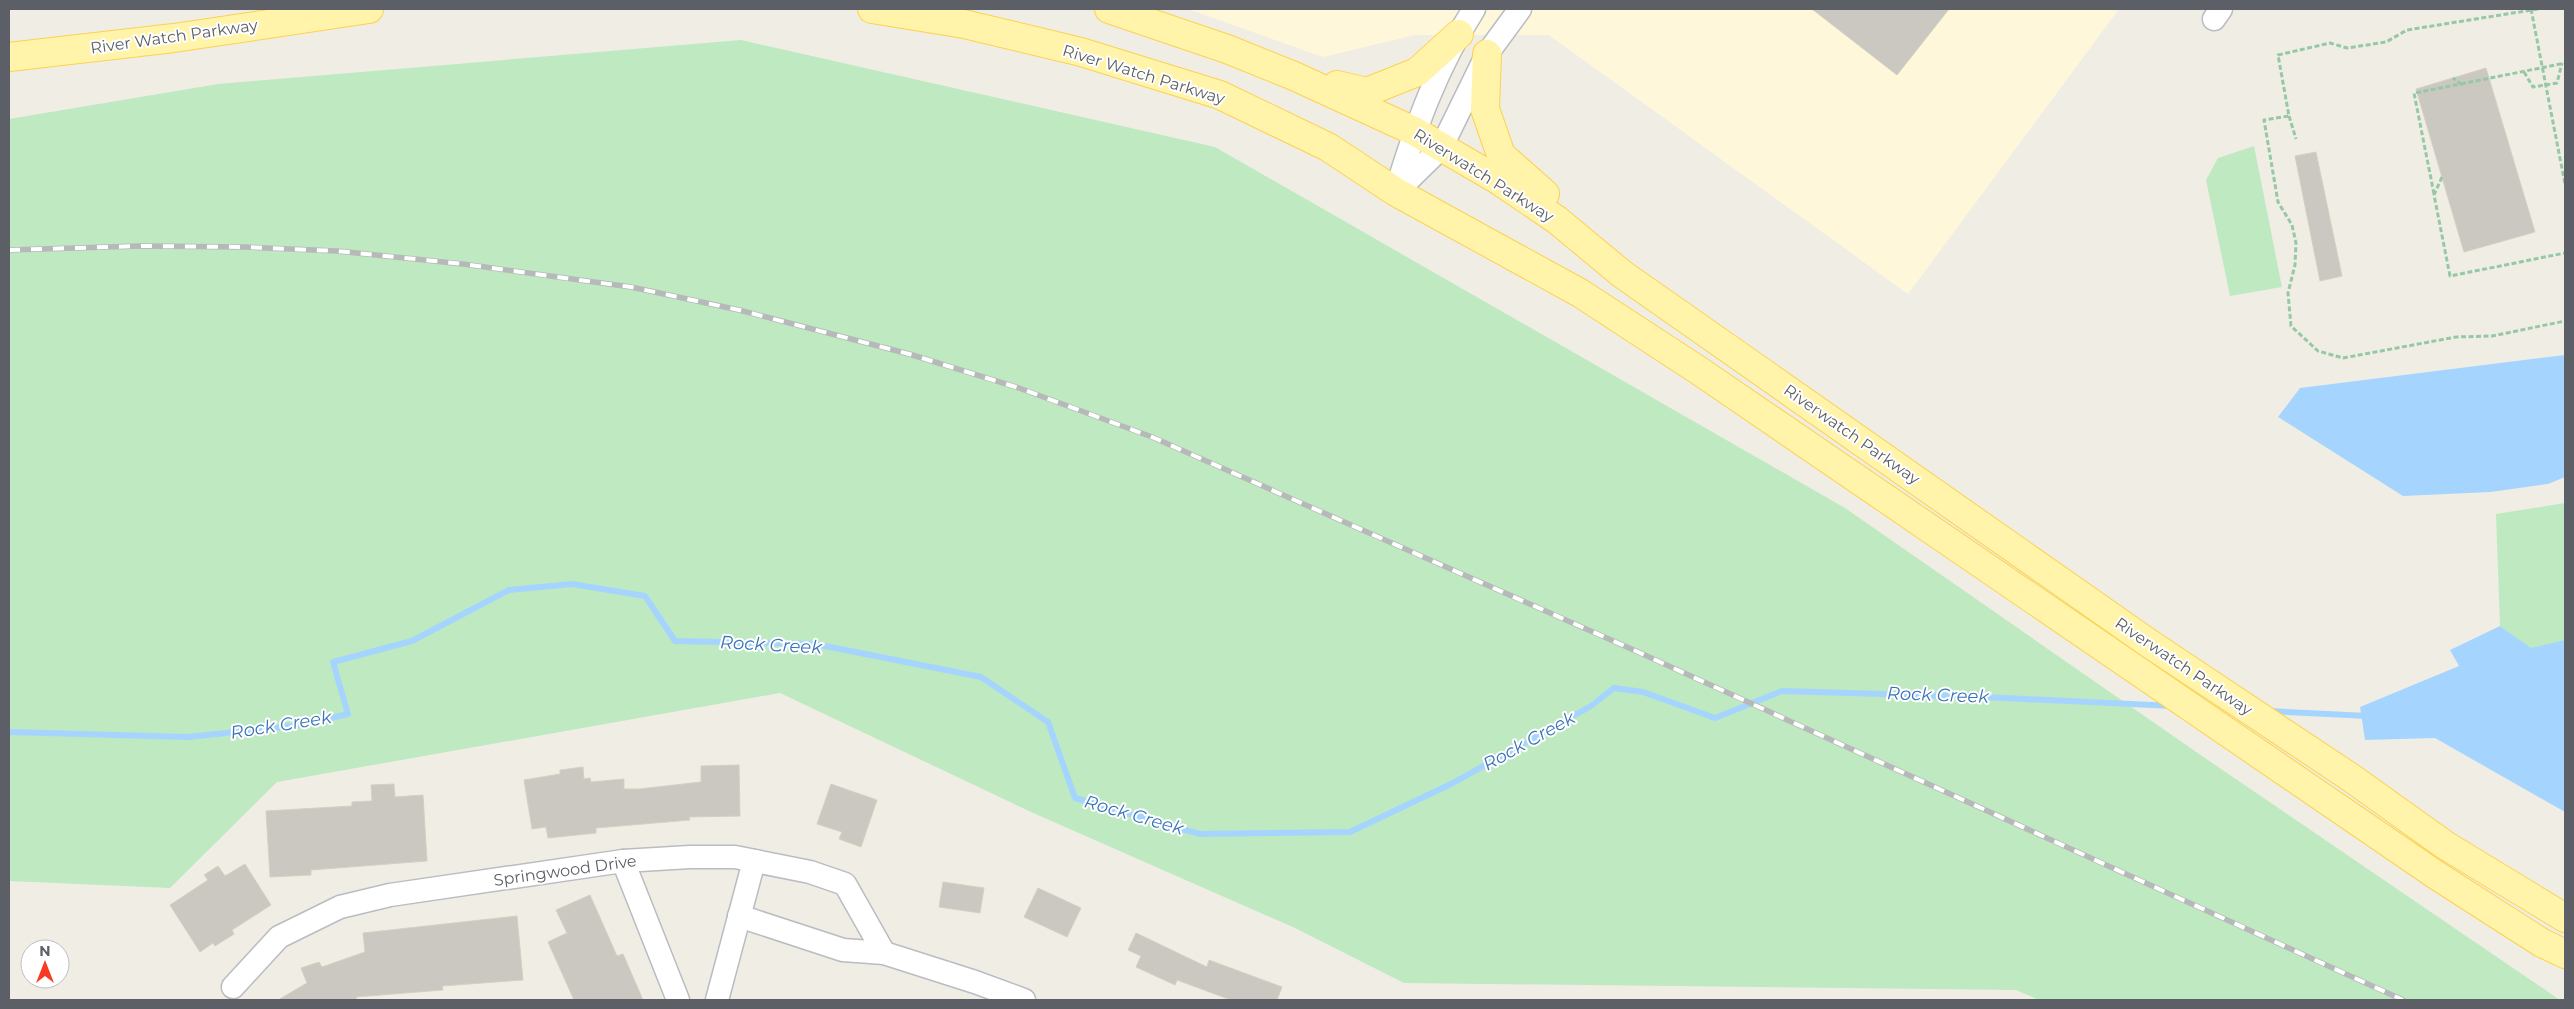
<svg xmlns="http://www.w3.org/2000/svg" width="2574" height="1009" viewBox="0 0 2574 1009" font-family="Montserrat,sans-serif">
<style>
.commercial{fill:#fff7da}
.green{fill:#bfe9c0}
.water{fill:#a5d5ff}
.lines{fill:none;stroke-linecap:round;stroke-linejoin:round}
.stream{stroke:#a5d5ff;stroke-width:6}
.building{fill:#cbc8c1;stroke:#d5d0c2}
.minor-casing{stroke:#b9bcc1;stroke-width:25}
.major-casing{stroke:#fdd150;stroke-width:30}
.path{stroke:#96c8a6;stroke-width:3;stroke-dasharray:5 2.5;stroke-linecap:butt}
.minor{stroke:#fff;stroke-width:22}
.major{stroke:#fff4aa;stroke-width:28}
.rail-casing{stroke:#b7b8b9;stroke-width:5.5}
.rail{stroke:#fff;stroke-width:4;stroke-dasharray:11;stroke-linecap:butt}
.labels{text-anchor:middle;stroke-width:4;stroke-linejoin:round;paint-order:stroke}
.street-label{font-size:16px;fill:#5c6066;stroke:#fff}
.water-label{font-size:18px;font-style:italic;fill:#3974ba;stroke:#fff}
</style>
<rect width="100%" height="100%" fill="#f0eee4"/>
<!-- commercial -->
<polygon class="commercial" points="1188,9 2119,9 1908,294 1549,35 1415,35 1323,57"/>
<!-- green -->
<g class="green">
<polygon points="741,40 1215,147 1845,508 2202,756 2560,1000 2039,1000 2016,990 1404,983 1295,928 1031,812 780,693 277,782 170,888 9,881 9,119 218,84"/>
<polygon points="2254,146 2282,287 2230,296 2206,180 2218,158"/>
<polygon points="2565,503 2565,640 2531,649 2500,626 2496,514"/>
</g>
<!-- water -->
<g class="water">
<polygon points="2565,355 2565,477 2548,484 2491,492 2403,496 2278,417 2300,388"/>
<polygon points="2500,626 2531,648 2565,640 2565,812 2435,738 2365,740 2360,707 2459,666 2450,650"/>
</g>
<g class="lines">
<!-- stream -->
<g class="stream">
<polyline points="2268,711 2368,716"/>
<polyline points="9,732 188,737 300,725 348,714 333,662 412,641 509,590 572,584 645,596 675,641 815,644 981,677 1048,722 1075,798 1200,834 1350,832 1453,783 1591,706 1614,688 1643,692 1715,718 1782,691 1983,697 2173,706"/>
</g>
</g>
<!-- building -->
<g class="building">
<polygon points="1812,9 1949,9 1897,75"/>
<polygon points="2486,68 2535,232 2464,252 2416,89"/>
<polygon points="2316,152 2342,276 2320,281 2295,156"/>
<polygon points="739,765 740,816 689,817 690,820 596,828 596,833 548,838 546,827 532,829 524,780 560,774 560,770 583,767 584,779 590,778 591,782 624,779 624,789 639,789 701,782 701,766"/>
<polygon points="394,784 395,797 423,795 427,861 311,870 311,875 270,877 266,811 352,806 352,802 372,801 371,785"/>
<polygon points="831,784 877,800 861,847 839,839 842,832 817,824"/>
<polygon points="245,864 271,905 232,930 234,934 215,946 213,943 200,952 170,905 208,880 204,875 218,866 225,876"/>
<polygon points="943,882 984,888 980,913 939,907"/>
<polygon points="1038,888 1081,908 1067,937 1024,917"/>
<polygon points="590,895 617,956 623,954 643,1000 574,1000 548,942 567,933 556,910"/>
<polygon points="517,916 523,980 442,986 443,990 356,997 357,1000 278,1000 307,983 301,968 319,962 322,967 365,952 363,933"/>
<polygon points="1136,933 1207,967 1209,960 1282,987 1277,1000 1231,1000 1177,980 1175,985 1136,967 1141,956 1128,950"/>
</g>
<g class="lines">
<defs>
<g id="minor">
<polyline points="2214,19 2221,9"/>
<path d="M1396 191C1416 125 1437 67 1474 9"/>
<polyline points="1396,192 1441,148 1487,54 1520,9"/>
<polyline points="623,861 678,1000"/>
<polyline points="739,916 843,950 884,953 975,982 1024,1000"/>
<polyline points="233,987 279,937 340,907 390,895 623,861 690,857 735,857 810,872 845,884 884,953"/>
<polyline points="717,1000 754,861"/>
</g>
<g id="major">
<polyline points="872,9 964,24 1081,52 1220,95 1328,147 1396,192 1580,293 1698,370 2436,875 2542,943 2565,954"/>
<polyline points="1109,9 1227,49 1294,76 1414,131 1498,180 1557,220 1622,274 2150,644 2350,777 2445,845 2565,918"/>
<polyline points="1487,54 1485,109 1501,155 1545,194"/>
<polyline points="9,57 174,38 369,9"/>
<polyline points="1337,85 1367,92 1417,72 1459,34"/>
</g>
</defs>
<!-- minor casing -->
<use href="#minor" class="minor-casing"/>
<!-- major casing -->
<use href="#major" class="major-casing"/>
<!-- path -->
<g class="path">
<polyline points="2531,9 2565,184"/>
<polyline points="2538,9 2407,30 2386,42 2367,45 2347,48 2330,43 2278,55 2289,116 2264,120 2278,202 2292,225 2296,243 2295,265 2288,293 2291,326 2318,351 2343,358 2456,337 2492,336 2565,321"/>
<polyline points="2524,72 2533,87 2557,83 2562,63"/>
<polyline points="2461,84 2565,63"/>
<polyline points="2289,116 2296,139"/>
<polyline points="2442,177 2434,195 2450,276 2565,253"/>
<polyline points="2434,194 2414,93 2461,84 2453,78"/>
</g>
<!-- minor -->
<use href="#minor" class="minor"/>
<!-- major -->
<use href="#major" class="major"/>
<defs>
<polyline id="rail" points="9,250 141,246 244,247 337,251 463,264 631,287 739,310 909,354 1019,388 1152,437 1627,647 2403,1000"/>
</defs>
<!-- rail casing -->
<use href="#rail" class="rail-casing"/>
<!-- rail -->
<use href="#rail" class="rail"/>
</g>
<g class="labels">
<!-- street labels -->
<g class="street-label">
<text transform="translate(174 36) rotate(-8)" y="6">River Watch Parkway</text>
<text transform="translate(1144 74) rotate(17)" y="6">River Watch Parkway</text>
<text transform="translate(1484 175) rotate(32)" y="6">Riverwatch Parkway</text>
<text transform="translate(1852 434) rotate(35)" y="6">Riverwatch Parkway</text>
<text transform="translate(2184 666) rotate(34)" y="6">Riverwatch Parkway</text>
<text transform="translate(565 870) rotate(-8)" y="6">Springwood Drive</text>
</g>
<!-- water labels -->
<g class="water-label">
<text transform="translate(771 645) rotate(3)" y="6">Rock Creek</text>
<text transform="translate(1938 695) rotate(2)" y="6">Rock Creek</text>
<text transform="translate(281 725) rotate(-9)" y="6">Rock Creek</text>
<text transform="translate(1529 741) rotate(-29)" y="6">Rock Creek</text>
<text transform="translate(1134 815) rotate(16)" y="6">Rock Creek</text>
</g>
</g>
<!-- border -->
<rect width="2574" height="1009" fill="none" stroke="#5c6066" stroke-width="20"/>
<!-- north arrow -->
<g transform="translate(45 964)"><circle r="24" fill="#ffffff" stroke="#bebfc2"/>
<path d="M0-4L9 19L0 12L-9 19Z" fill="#f73a23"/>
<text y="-8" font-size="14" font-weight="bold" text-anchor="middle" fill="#5c6066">N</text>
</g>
</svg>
